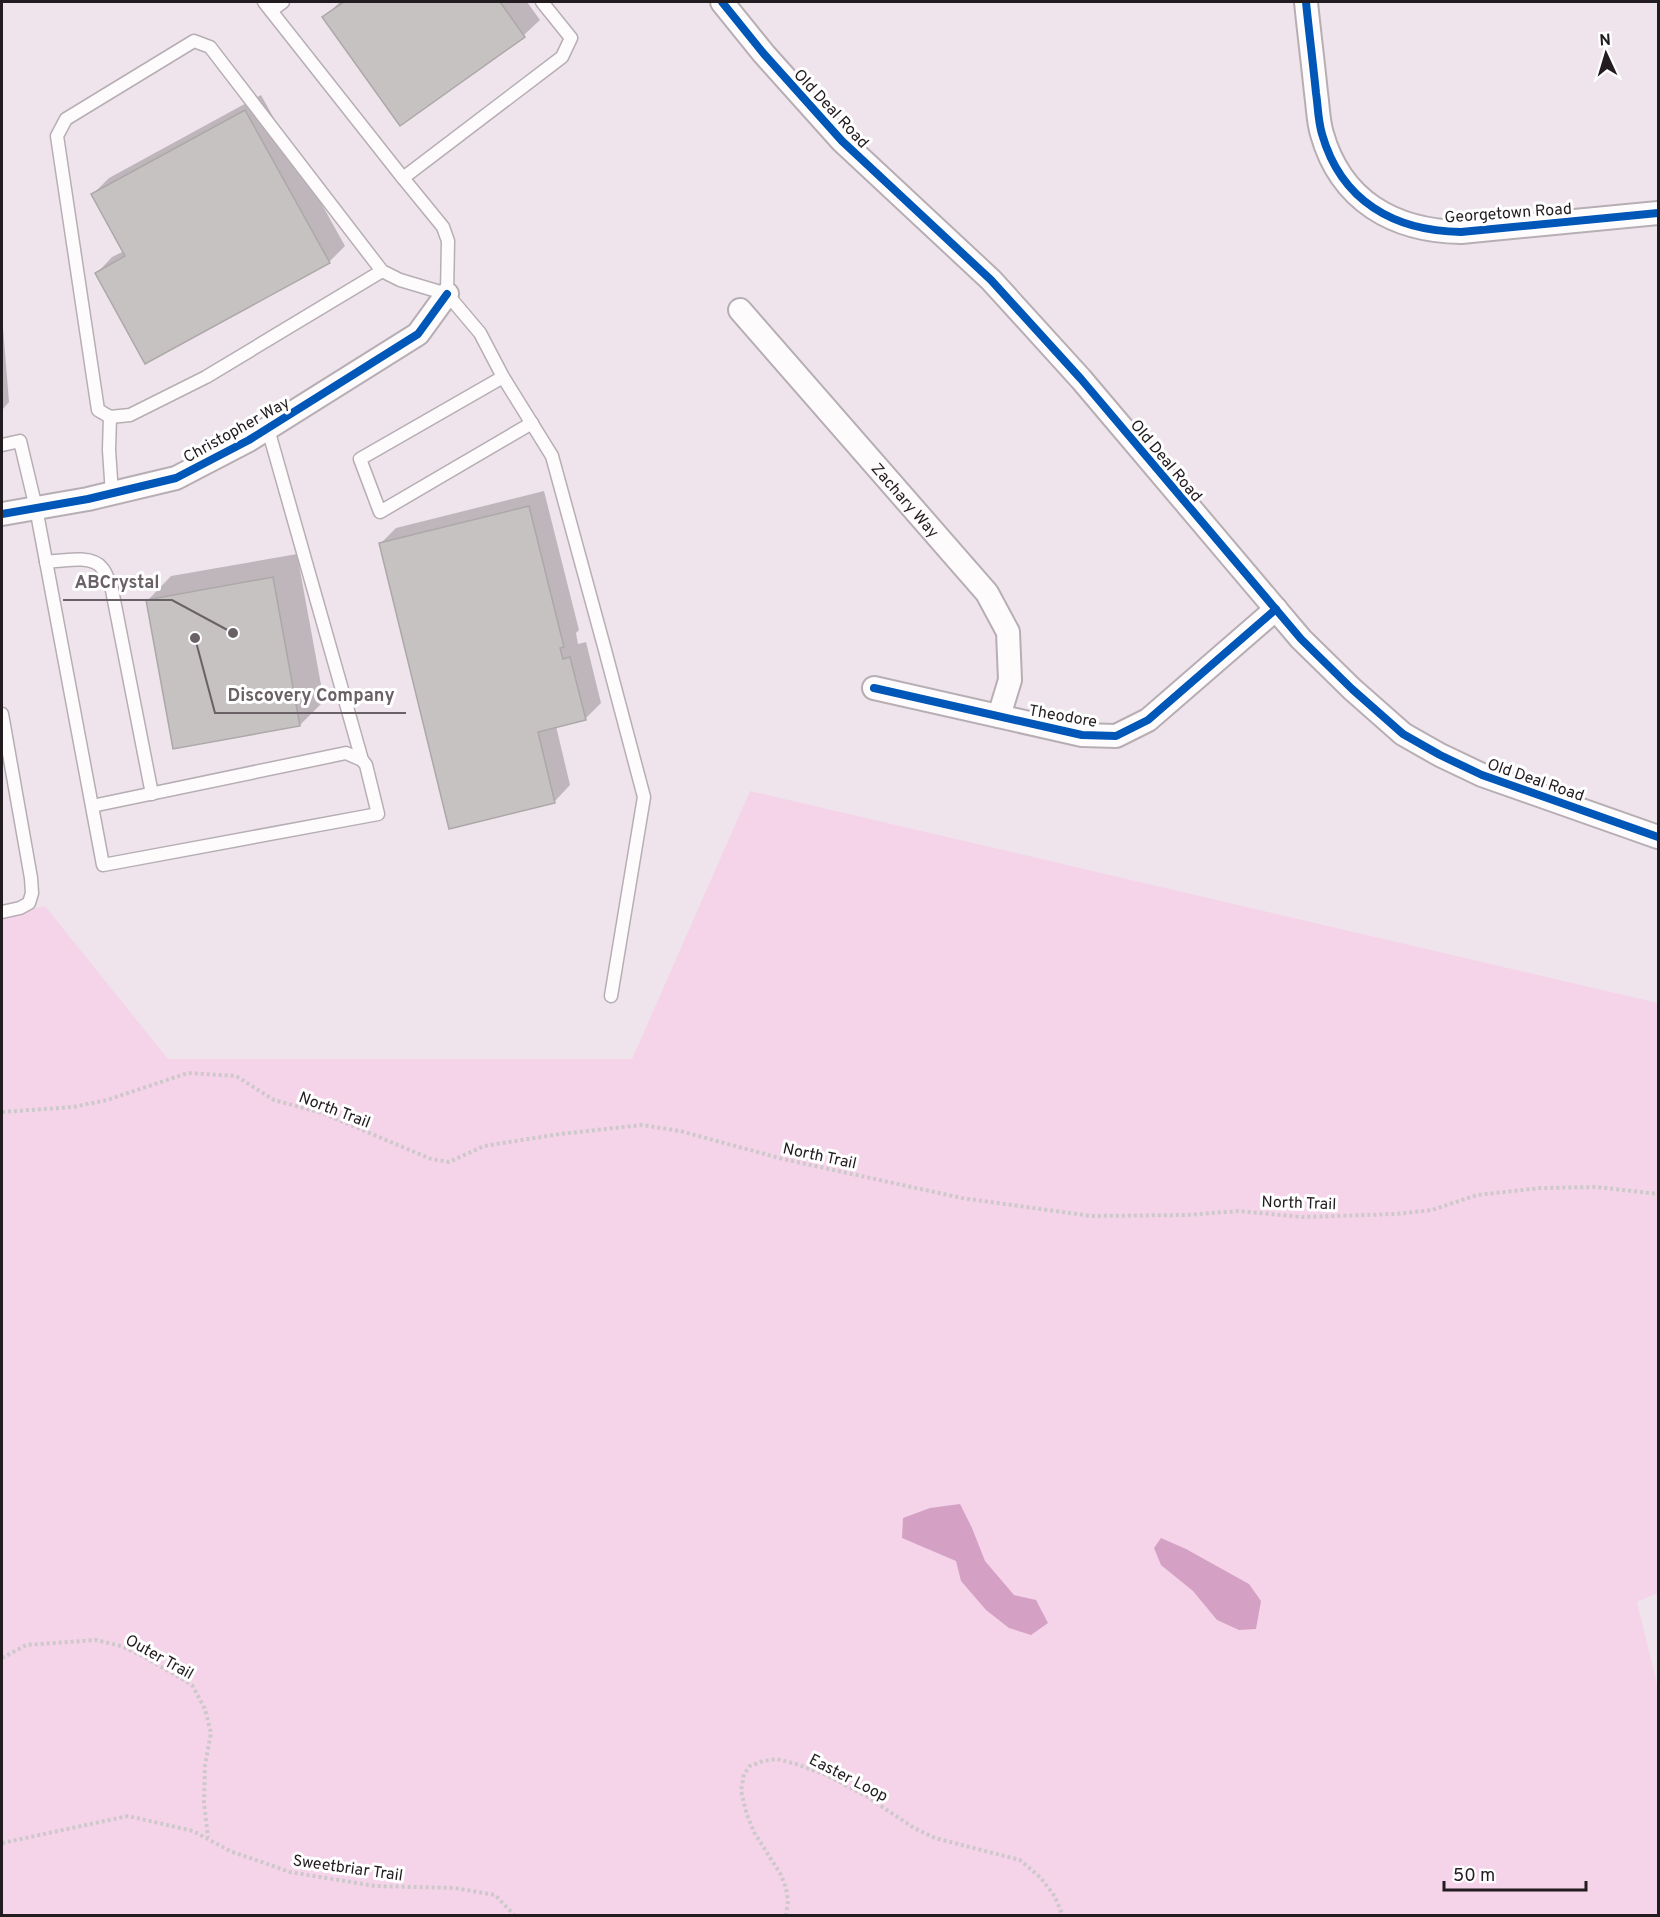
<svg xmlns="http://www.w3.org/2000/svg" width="1660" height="1917" viewBox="0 0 1660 1917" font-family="Overpass,sans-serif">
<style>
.green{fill:#f5d4ea}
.water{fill:#d4a1c4}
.shadow{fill:#0003}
.building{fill:#c6c2c1;stroke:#aca8a8;stroke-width:1.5}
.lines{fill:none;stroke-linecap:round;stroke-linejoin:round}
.service-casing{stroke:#b7aeb4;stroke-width:15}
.minor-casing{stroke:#b7aeb4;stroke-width:26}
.path{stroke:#cdc9cb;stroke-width:4;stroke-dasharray:3 3;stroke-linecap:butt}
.service{stroke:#fdfbfc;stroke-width:12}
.minor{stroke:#fdfbfc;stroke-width:22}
.cycleway-casing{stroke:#fff;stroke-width:11}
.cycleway{stroke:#0057b8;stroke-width:8}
.labels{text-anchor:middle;stroke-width:6;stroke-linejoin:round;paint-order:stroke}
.street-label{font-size:16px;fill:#221b1f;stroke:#fff}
.leader{fill:none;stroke:#6a6167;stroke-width:2}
.callout-dot{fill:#6a6167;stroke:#fff;stroke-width:2}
.callout-label{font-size:18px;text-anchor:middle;font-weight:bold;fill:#6a6167;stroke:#fff;stroke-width:6;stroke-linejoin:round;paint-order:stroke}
</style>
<rect width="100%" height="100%" fill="#efe4ec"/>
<!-- green -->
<polygon class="green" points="750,791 1658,1003 1658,1593 1637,1602 1658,1688 1658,1915 2,1915 2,916 45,906 168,1059 632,1059"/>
<!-- water -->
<g class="water">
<polygon points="960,1504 972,1528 985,1561 1014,1595 1036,1600 1048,1623 1031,1635 1009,1628 986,1610 961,1581 956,1561 902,1538 903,1518 930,1508"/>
<polygon points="1161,1538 1186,1549 1249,1584 1261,1601 1256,1629 1239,1630 1217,1620 1193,1591 1161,1565 1154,1548"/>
</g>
<!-- shadow -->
<g class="shadow">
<polygon points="340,2 527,2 540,20 524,35 401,123 324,17"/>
<polygon points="261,95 345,246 329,262 97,273 112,257 124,251 93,194 109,178"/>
<polygon points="2,315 9,402 2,410"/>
<polygon points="544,491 579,630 576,633 578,644 586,642 601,703 585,719 556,726 570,785 555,801 380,544 396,528"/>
<polygon points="297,554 324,701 300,725 148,600 171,576"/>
</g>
<!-- building -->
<g class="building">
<polygon points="344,2 500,2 525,37 400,126 322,17"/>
<polygon points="245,110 330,263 145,364 95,273 125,256 91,194"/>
<polygon points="529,506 564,647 560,648 563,659 570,657 586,720 538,732 555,803 449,829 379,543"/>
<polygon points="273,577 300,726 173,749 146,600"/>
</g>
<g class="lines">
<defs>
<g id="service">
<polyline points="264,2 403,178 562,57 571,38 542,2"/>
<polyline points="271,11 283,2"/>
<polyline points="403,178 443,227 448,241 447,294"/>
<polyline points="382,271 210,47 194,41 66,119 57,136 98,410 110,417 130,415 206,377 382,271 400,280 447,294 480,333 503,377 552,456 605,650 644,797 611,996"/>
<polyline points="503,377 360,459 380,512 532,423"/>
<polyline points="110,417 109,450 112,494"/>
<polyline points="268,429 362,760"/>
<polyline points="2,445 20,441 36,508 103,865 378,814 366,765 362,760 346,753 92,806"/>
<path d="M46 562C61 561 92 554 102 568 106 572 108 580 111 585L152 794"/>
<polyline points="2,714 31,878 32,893 29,903 20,908 2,912"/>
</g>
<g id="minor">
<polyline points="722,2 764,54 842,141 991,280 1081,379 1301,639 1352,689 1403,734 1440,755 1482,775 1658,837"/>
<path d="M1306 2C1309 32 1313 63 1316 93 1318 106 1318 121 1322 134 1341 201 1394 231 1461 232L1658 213"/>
<path id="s1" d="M740 310 987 593 1008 632 1010 680 999 716"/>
<polyline points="2,514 88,499 176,478 249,440 418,334 447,294"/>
<polyline points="874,688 1082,735 1116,736 1148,720 1276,609"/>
</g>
</defs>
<!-- service casing -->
<use href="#service" class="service-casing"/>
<!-- minor casing -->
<use href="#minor" class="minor-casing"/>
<!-- path -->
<g class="path">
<polyline points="2,1112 73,1107 107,1100 188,1073 236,1076 274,1100 322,1113 431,1159 449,1162 484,1146 560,1134 642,1125 680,1131 783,1159 962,1198 1091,1216 1187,1215 1238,1211 1302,1217 1396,1214 1432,1210 1477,1195 1541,1188 1597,1187 1658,1194"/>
<polyline points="2,1658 26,1645 96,1640 121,1646 143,1656 192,1685 205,1709 211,1733 205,1765 204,1803 208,1837"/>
<polyline points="2,1843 128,1816 193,1831 230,1851 290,1872 375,1886 455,1888 495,1895 515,1916"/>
<polyline points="786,1916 788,1901 786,1888 781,1875 754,1832 747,1815 741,1791 744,1774 750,1766 763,1761 777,1759 796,1764 826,1775 866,1796 914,1828 935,1838 1020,1860 1041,1878 1055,1897 1063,1916"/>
</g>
<!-- service -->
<use href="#service" class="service"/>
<!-- minor -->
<use href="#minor" class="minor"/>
<defs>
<g id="cycleway">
<polyline points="722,2 764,54 842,141 991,280 1081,379 1301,639 1352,689 1403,734 1440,755 1482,775 1658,837"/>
<path d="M1306 2C1309 32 1313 63 1316 93 1318 106 1318 121 1322 134 1341 201 1394 231 1461 232L1658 213"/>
<polyline points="2,514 88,499 176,478 249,440 418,334 447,294"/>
<polyline points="874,688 1082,735 1116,736 1148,720 1276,609"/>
</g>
</defs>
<!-- cycleway casing -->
<use href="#cycleway" class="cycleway-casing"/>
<!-- cycleway -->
<use href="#cycleway" class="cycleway"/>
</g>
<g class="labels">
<!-- street labels -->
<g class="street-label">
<text transform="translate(832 108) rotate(47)" y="6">Old Deal Road</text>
<text transform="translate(1508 212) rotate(-4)" y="6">Georgetown Road</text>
<text transform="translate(236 429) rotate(-29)" y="6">Christopher Way</text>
<text transform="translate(1167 460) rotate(50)" y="6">Old Deal Road</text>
<text dy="6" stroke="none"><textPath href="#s1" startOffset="252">Zachary Way</textPath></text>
<text transform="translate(1063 715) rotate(10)" y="6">Theodore</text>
<text transform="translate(1536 779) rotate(19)" y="6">Old Deal Road</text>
<text transform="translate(335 1109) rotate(21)" y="6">North Trail</text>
<text transform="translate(820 1155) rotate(12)" y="6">North Trail</text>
<text transform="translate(1299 1202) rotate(2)" y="6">North Trail</text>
<text transform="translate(160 1656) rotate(29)" y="6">Outer Trail</text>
<text transform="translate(849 1777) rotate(27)" y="6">Easter Loop</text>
<text transform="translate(348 1867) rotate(8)" y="6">Sweetbriar Trail</text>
</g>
</g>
<!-- callouts -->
<path class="leader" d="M233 633L172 600H63M195 638L215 713H406"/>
<g class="callout-dot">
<circle cx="233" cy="633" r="6"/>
<circle cx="195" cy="638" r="6"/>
</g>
<g class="callout-label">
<text x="117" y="588">ABCrystal</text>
<text x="311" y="701">Discovery Company</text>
</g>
<!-- border -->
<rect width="1660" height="1917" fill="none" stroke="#221b1f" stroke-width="6"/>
<!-- north arrow -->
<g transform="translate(1606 54) rotate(356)" stroke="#ffffff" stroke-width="4.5" paint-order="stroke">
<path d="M0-4.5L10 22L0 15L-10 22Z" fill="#221b1f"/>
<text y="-9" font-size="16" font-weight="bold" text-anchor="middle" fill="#221b1f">N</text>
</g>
<!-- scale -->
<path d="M1444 1881v9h142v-9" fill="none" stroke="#221b1f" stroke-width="3"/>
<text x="1453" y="1881" font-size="18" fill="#221b1f" stroke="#ffffff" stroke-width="4.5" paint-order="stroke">50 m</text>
</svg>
